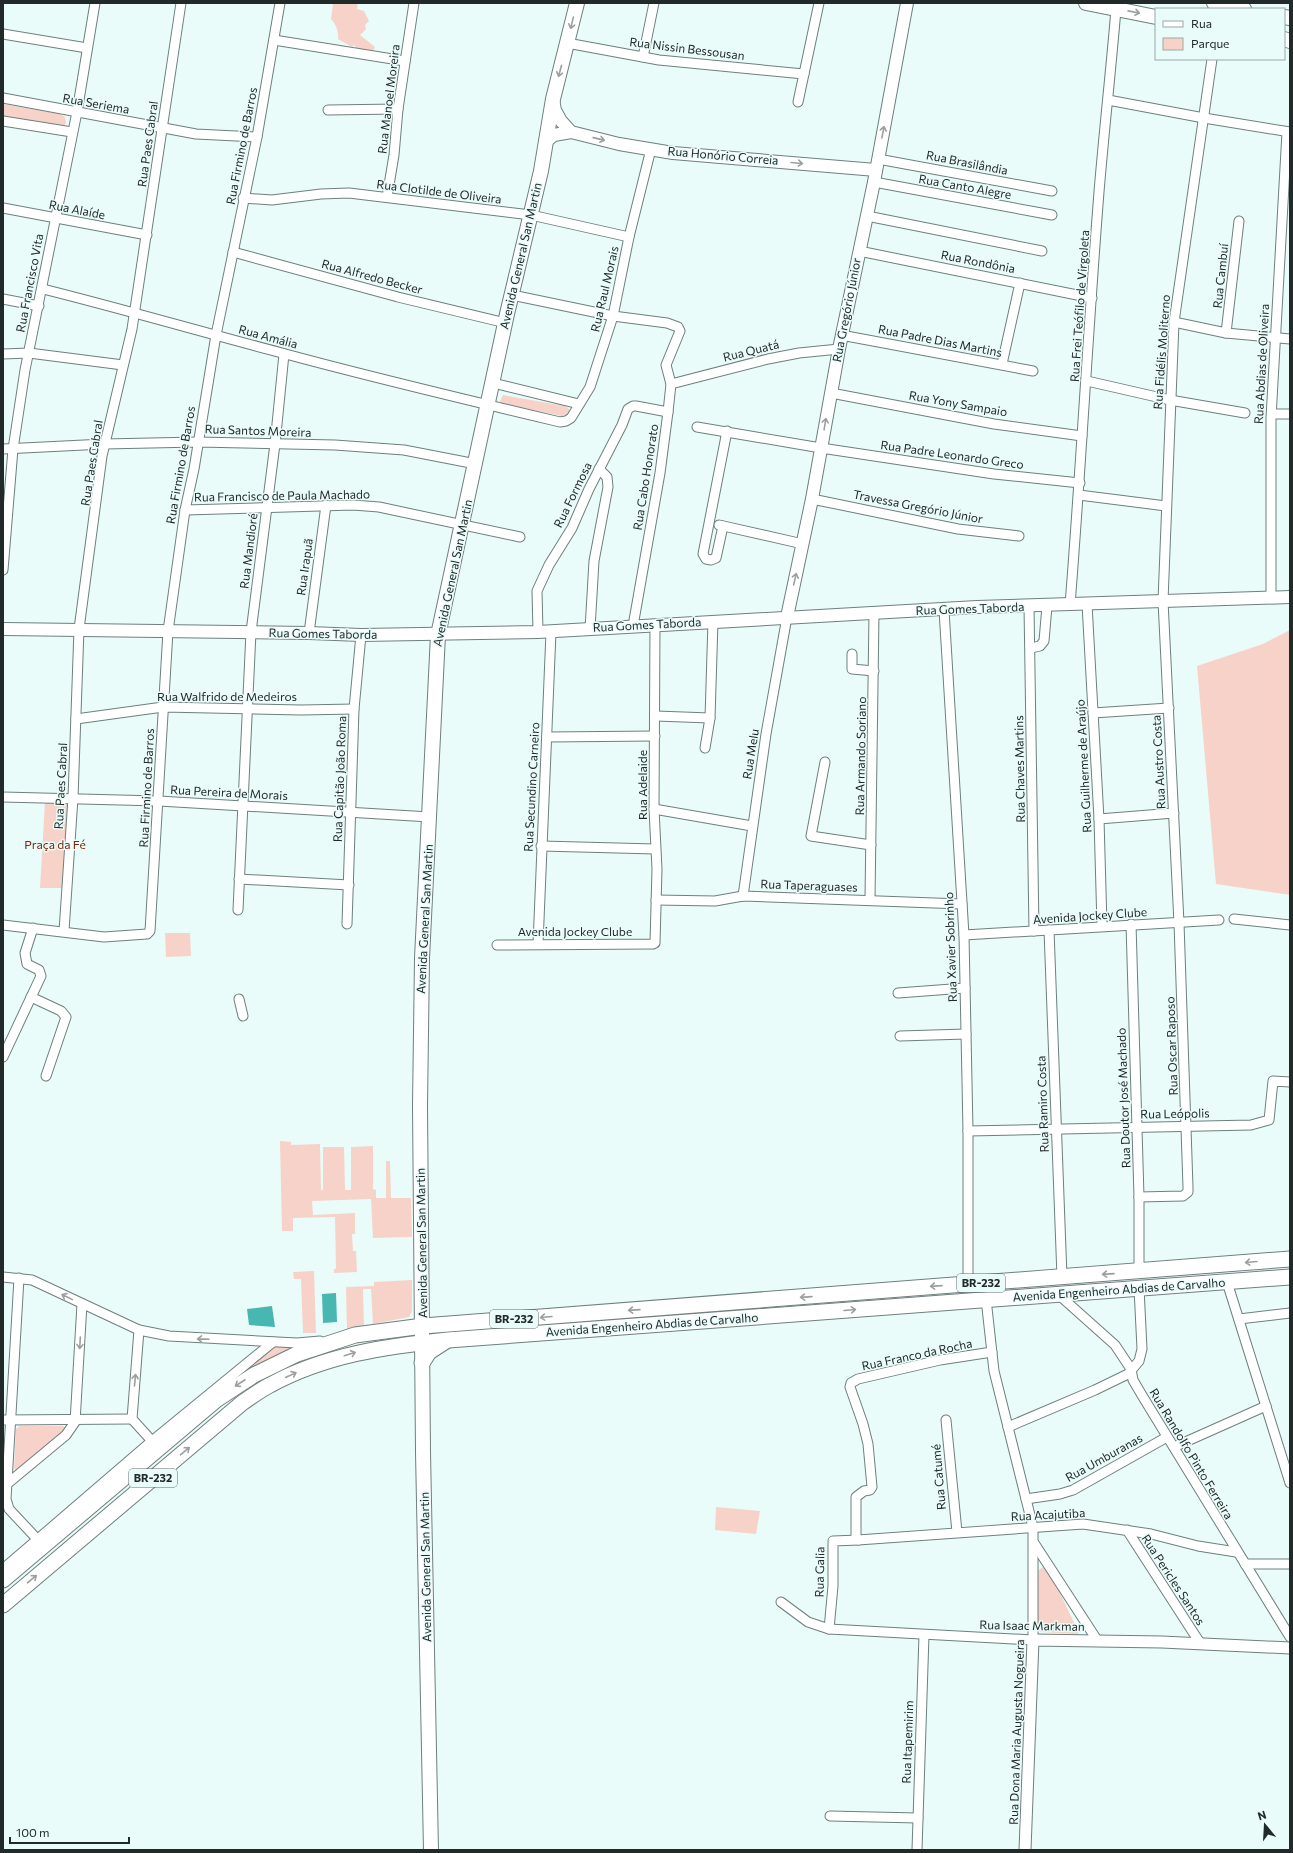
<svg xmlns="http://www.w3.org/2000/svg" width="1293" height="1853" viewBox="0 0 1293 1853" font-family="Commissioner,sans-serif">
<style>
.green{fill:#f7d2c8}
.water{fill:#48b7b2}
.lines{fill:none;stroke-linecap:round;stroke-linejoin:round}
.minor-casing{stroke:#6e7f7e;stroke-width:11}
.tertiary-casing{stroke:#6e7f7e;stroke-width:13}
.secondary-casing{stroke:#6e7f7e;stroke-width:14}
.primary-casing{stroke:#6e7f7e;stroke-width:16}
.trunk-casing{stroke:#6e7f7e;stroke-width:17}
.minor{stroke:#fff;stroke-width:9}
.tertiary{stroke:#fff;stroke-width:11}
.secondary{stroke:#fff;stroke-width:12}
.primary{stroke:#fff;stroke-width:14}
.trunk{stroke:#fff;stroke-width:15}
.oneway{stroke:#9c9f9f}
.labels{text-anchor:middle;stroke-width:3;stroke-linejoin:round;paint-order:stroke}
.shield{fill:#e9fcfa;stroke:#5e6868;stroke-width:1}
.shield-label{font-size:11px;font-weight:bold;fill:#222929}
.street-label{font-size:12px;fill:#222929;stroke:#e9fcfa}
.park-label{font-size:12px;fill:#7b250a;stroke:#e9fcfa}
</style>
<rect width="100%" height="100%" fill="#e9fcfa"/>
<!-- green -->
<g class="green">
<path d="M333 3H358L357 9 364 11 369 21 365 25 366 29 360 35 375 47 373 52 356 48 354 45 352 47 338 39C339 32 336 24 331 19Z"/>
<polygon points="3,104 60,114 65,117 66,123 64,126 3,117"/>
<polygon points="503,395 565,406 569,409 569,413 562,416 503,404 500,401"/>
<polygon points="1290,630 1290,895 1216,884 1197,666 1263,644"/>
<polygon points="45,802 70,802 64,888 40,888"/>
<polygon points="165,933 190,933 191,956 166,957"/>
<polygon points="280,1141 291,1142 291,1145 320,1144 321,1190 323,1190 323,1147 344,1147 345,1190 351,1190 351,1147 373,1146 373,1189 376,1190 376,1198 386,1198 386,1161 390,1161 391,1198 411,1198 412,1237 373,1238 371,1199 312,1201 313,1215 355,1213 355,1234 352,1234 353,1251 356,1251 357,1272 334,1273 334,1269 336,1269 335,1217 293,1218 293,1231 282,1231"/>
<polygon points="314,1271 316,1333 303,1333 301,1279 294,1279 293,1272"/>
<polygon points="412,1280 412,1311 409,1317 373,1324 371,1289 363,1289 364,1328 347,1331 346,1287 374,1286 374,1282"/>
<polygon points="272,1345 302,1346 225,1390"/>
<polygon points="20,1426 63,1426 66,1429 16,1471 14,1468 16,1429"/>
<polygon points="716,1507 760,1511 756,1534 715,1530"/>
<polygon points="1044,1566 1048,1568 1078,1631 1078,1634 1041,1632 1036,1629 1037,1572"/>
</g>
<!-- water -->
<g class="water">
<polygon points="336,1293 337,1322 323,1323 322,1294"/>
<polygon points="272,1306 275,1327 249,1325 247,1309"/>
</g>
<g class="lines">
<defs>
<g id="minor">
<polyline points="3,34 87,48"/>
<polyline points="274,40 405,61"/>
<polyline points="567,43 659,60 804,74"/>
<polyline points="643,57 654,3"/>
<polyline points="3,98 196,134 257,137"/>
<polyline points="1108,100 1204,118 1290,132"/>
<polyline points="798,102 819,3"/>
<polyline points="328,110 398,109"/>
<polyline points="3,121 72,132"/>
<polyline points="878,159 1052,191"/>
<polyline points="874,182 1052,215"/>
<polyline points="387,197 394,155 398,109 414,3"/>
<polyline points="243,198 272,200 321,194 349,193 531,215 629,237"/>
<polyline points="3,208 147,235"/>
<polyline points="867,216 1042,251"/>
<polyline points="859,251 1092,298"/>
<polyline points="233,252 398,297 506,323"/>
<path d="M43 289C123 309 202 332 282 353 374 378 467 400 560 422L566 421 571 418 590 387 613 316 629 237 651 149"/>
<polyline points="512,295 613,316 667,323 678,327 680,331 666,365 671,384 668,412 660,473 633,626"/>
<polyline points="3,299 39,306"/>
<polyline points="1174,322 1226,333 1290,339"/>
<polyline points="1226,333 1239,221"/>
<polyline points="841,335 1033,371"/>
<polyline points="3,354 29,353 123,365"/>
<polyline points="1002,364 1020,283"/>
<polyline points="1087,381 1170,400 1245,413"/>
<polyline points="493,383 579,404"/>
<polyline points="671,384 768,359 799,353 839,349"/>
<polyline points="831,393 994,424 1082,436"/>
<polyline points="1272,414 1290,414"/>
<polyline points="697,427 821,448 994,474 1080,483"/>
<polyline points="3,449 104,444 198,442 335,445 404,450 476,464"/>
<polyline points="1079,495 1166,506"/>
<polyline points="812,499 958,529 1019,536"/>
<polyline points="185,510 353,505 379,507 520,537"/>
<polyline points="719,525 803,544"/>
<polyline points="723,526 716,558 711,560 706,559 703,554 727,431"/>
<polyline points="3,570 13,449 25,370 77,112 95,3"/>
<polyline points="1271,598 1271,418 1287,132"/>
<polyline points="1087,604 1099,819 1102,926"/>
<path d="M1070 605C1081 467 1088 330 1099 192 1104 131 1111 70 1116 9"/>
<polyline points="1029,606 1034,931"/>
<polyline points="944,610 964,935 968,1131 968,1284"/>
<polyline points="590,629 594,561 608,487 607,477 599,469"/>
<polyline points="538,632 537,591 549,565 572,528 589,489 622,425 628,409 633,406 636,406 668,412"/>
<polyline points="309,633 326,505"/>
<polyline points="1031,648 1040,646 1044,641 1047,606"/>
<polyline points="852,654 852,669 874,671"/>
<polyline points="1093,713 1169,708"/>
<polyline points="656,716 710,718"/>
<polyline points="76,719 163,707 301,710 354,709"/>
<polyline points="547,737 655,736"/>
<polyline points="705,748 710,718 713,621"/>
<polyline points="825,762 811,836 871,845"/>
<polyline points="3,797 159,801 430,817"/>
<polyline points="654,809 752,826"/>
<polyline points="1099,819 1174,813"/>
<polyline points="541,846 655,849"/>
<polyline points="239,879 349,885"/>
<polyline points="743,896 766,734 787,617"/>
<polyline points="870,899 874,613"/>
<polyline points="656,900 715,901 743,896 962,904"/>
<polyline points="238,910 251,632 275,444 284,354"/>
<polyline points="1234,919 1290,925"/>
<polyline points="347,924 354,709 361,635"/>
<polyline points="1131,924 1139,1197 1139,1271"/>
<polyline points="3,925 104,937 147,934 150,931 168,631 185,510 194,469 216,335 257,137 280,3"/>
<polyline points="1049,930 1062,1277"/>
<polyline points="64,931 73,798 79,629 102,456 132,329 181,3"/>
<polyline points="964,935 1219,920"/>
<polyline points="538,944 551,632"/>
<polyline points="497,945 653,944 655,943 657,869 654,809 655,625"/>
<polyline points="898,993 965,988"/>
<polyline points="31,997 61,1011 66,1017 46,1076"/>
<polyline points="239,999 243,1016"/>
<polyline points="900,1036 966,1034"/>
<polyline points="3,1057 41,976 39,970 27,964 25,953 33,928"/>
<polyline points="968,1131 1251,1125 1269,1120 1273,1081 1290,1082"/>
<polyline points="1139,1197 1183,1196 1188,1192 1188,1187 1179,923 1163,601 1174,322 1212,59"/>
<polyline points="3,1277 32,1280 139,1330 169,1336 297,1343 320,1341"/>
<polyline points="19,1278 6,1499 9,1509 38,1540"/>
<polyline points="1227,1282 1290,1483"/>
<polyline points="1059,1295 1115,1345 1131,1369 1133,1380 1143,1397 1290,1637"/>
<polyline points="1239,1319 1290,1313"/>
<polyline points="139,1330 132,1419 152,1441"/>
<polyline points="992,1352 940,1360 858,1379 851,1383 850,1387 863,1424 868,1444 872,1487 870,1490 864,1491 856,1497 856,1536 858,1540 1083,1524 1151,1534 1198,1546 1236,1552"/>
<polyline points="3,1420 132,1419"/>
<polyline points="946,1420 957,1532"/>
<polyline points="1008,1427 1095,1390 1128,1374 1139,1361 1142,1349 1139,1288"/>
<polyline points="1174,1447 1266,1406"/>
<polyline points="7,1484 66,1435 75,1422 82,1304"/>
<polyline points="1026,1499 1060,1494 1073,1490 1167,1437"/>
<polyline points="1127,1530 1200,1643"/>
<polyline points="1034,1543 1097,1640"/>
<polyline points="1245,1564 1290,1564"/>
<polyline points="3,1569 152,1441 273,1342"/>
<polyline points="781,1602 808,1622 829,1629 1033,1640 1033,1527 994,1371 986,1299"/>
<polyline points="829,1629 833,1586 833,1541 859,1540"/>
<polyline points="830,1816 918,1818"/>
<polyline points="917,1850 924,1635"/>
</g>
<polyline id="tertiary" points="1025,1850 1033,1640 1162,1642 1290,1648"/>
<g id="secondary">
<polyline points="553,100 555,110 561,121 571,132 619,144 673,153 876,170"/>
<polyline points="545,142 554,135 571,132"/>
<polyline points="787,617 812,499 839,349 874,182 907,3"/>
<polyline points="3,629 309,633 361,635 538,632 977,607 1290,597"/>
</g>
<g id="primary">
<polyline points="1086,3 1156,17"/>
<polyline points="1214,3 1244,9"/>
<polyline points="1284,17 1290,18"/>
<polyline points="1284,39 1290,41"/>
<polyline points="431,1850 423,1452 420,1106 422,958 438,635 507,314 541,171 553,99 577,3"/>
</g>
<g id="trunk">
<polyline points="422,1363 429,1352 446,1341"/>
<polyline points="3,1580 216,1400 254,1375 297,1354 355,1335 423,1326 1290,1259"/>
<path d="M3 1605 242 1403C251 1397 260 1390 270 1385 325 1355 386 1346 448 1340L1290 1277"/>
</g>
</defs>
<!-- minor casing -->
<use href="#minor" class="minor-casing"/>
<!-- tertiary casing -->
<use href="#tertiary" class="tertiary-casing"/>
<!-- secondary casing -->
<use href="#secondary" class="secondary-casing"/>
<!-- primary casing -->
<use href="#primary" class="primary-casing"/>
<!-- trunk casing -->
<use href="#trunk" class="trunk-casing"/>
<!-- minor -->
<use href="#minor" class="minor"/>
<!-- tertiary -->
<use href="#tertiary" class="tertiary"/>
<!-- secondary -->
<use href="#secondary" class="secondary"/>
<!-- primary -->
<use href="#primary" class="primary"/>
<!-- trunk -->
<use href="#trunk" class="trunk"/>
</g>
<!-- one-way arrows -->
<defs><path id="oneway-shaft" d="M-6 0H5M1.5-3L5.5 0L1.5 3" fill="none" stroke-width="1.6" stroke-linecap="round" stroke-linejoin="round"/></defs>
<g class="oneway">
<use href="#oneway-shaft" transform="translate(1134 12) rotate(11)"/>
<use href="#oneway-shaft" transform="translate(572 23) rotate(103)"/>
<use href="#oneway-shaft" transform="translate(560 71) rotate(105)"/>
<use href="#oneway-shaft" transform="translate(883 132) rotate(-79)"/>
<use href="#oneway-shaft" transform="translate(599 139) rotate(13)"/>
<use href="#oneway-shaft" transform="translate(797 163) rotate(5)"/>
<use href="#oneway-shaft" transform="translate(825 424) rotate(-81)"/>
<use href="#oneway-shaft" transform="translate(795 579) rotate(-77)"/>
<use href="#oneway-shaft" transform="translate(1251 1262) rotate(175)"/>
<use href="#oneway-shaft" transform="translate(1108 1274) rotate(176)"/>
<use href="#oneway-shaft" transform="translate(936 1286) rotate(176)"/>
<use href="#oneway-shaft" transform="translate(67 1297) rotate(-154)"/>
<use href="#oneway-shaft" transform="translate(806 1297) rotate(176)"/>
<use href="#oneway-shaft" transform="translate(634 1310) rotate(176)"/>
<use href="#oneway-shaft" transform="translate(850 1310) rotate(-5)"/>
<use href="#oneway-shaft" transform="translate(546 1317) rotate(175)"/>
<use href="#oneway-shaft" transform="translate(203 1339) rotate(-178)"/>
<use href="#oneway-shaft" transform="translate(80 1343) rotate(93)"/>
<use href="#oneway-shaft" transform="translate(350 1354) rotate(-17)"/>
<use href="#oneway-shaft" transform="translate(291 1375) rotate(-25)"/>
<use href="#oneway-shaft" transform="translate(135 1380) rotate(-85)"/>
<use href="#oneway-shaft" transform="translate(240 1383) rotate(147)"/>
<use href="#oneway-shaft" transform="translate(185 1451) rotate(-40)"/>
<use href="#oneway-shaft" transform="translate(32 1579) rotate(-40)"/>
</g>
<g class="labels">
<!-- shield labels -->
<g class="shield">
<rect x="957" y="1274" width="48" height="18" rx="3"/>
<rect x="490" y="1310" width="48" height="18" rx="3"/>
<rect x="129" y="1469" width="48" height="18" rx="3"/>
</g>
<g class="shield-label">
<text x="981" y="1287">BR-232</text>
<text x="514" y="1323">BR-232</text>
<text x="153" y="1482">BR-232</text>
</g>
<!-- street labels -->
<g class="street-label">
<text transform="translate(687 49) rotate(7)" y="4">Rua Nissin Bessousan</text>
<text transform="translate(389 99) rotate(-83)" y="4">Rua Manoel Moreira</text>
<text transform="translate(96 104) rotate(10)" y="4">Rua Seriema</text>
<text transform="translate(148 144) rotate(-82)" y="4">Rua Paes Cabral</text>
<text transform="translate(242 146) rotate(-79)" y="4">Rua Firmino de Barros</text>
<text transform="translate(723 156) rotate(5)" y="4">Rua Honório Correia</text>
<text transform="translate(967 163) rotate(11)" y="4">Rua Brasilândia</text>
<text transform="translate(965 187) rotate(10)" y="4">Rua Canto Alegre</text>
<text transform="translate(439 192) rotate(7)" y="4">Rua Clotilde de Oliveira</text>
<text transform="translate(77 210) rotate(11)" y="4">Rua Alaíde</text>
<text transform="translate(521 256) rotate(-77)" y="4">Avenida General San Martin</text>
<text transform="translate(978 262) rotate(11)" y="4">Rua Rondônia</text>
<text transform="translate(1221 276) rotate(-84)" y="4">Rua Cambuí</text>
<text transform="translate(372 277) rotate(15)" y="4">Rua Alfredo Becker</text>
<text transform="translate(30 283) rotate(-79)" y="4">Rua Francisco Vita</text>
<text transform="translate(605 289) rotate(-77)" y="4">Rua Raul Morais</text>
<text transform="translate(1080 306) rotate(-86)" y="4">Rua Frei Teófilo de Virgoleta</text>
<text transform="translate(847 310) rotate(-79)" y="4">Rua Gregório Júnior</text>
<text transform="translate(268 337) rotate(15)" y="4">Rua Amália</text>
<text transform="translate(940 341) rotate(11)" y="4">Rua Padre Dias Martins</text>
<text transform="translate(751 351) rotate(-14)" y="4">Rua Quatá</text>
<text transform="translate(1162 352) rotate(-86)" y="4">Rua Fidélis Moliterno</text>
<text transform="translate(1262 364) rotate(-87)" y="4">Rua Abdias de Oliveira</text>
<text transform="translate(958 404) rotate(10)" y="4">Rua Yony Sampaio</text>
<text transform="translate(258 431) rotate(2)" y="4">Rua Santos Moreira</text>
<text transform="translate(952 455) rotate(8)" y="4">Rua Padre Leonardo Greco</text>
<text transform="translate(92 463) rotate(-81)" y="4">Rua Paes Cabral</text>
<text transform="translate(181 465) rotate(-80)" y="4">Rua Firmino de Barros</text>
<text transform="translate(646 477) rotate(-81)" y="4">Rua Cabo Honorato</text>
<text transform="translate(573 495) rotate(-64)" y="4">Rua Formosa</text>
<text transform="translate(282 496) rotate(-1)" y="4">Rua Francisco de Paula Machado</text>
<text transform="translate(918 507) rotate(11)" y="4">Travessa Gregório Júnior</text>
<text transform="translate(249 551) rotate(-83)" y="4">Rua Mandioré</text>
<text transform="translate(305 567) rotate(-82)" y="4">Rua Irapuã</text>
<text transform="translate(453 573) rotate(-78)" y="4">Avenida General San Martin</text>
<text transform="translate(970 609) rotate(-2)" y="4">Rua Gomes Taborda</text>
<text transform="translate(647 625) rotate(-3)" y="4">Rua Gomes Taborda</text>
<text transform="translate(323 634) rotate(1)" y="4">Rua Gomes Taborda</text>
<text x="227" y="701">Rua Walfrido de Medeiros</text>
<text transform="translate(751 754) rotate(-81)" y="4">Rua Melu</text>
<text transform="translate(861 756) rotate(-89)" y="4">Rua Armando Soriano</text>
<text transform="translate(1159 762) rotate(-93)" y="4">Rua Austro Costa</text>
<text transform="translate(1084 766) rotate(-93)" y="4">Rua Guilherme de Araújo</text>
<text transform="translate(1020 769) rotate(-91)" y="4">Rua Chaves Martins</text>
<text transform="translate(340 779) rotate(-88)" y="4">Rua Capitão João Roma</text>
<text transform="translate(643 785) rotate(-90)" y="4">Rua Adelaide</text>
<text transform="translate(61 786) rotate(-87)" y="4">Rua Paes Cabral</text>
<text transform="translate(532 787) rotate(-87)" y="4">Rua Secundino Carneiro</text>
<text transform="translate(147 788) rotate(-87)" y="4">Rua Firmino de Barros</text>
<text transform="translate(229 793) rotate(3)" y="4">Rua Pereira de Morais</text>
<text transform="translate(809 886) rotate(2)" y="4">Rua Taperaguases</text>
<text transform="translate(1090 916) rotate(-4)" y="4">Avenida Jockey Clube</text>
<text transform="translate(425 919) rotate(-87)" y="4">Avenida General San Martin</text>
<text x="575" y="936">Avenida Jockey Clube</text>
<text transform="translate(951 947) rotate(-92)" y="4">Rua Xavier Sobrinho</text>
<text transform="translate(1172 1046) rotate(-92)" y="4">Rua Oscar Raposo</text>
<text transform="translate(1124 1098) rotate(-92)" y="4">Rua Doutor José Machado</text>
<text transform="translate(1043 1104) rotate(-92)" y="4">Rua Ramiro Costa</text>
<text transform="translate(1175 1114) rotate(-1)" y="4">Rua Leópolis</text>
<text transform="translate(422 1243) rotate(-91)" y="4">Avenida General San Martin</text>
<text transform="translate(1119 1290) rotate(-4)" y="4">Avenida Engenheiro Abdias de Carvalho</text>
<text transform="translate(652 1325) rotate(-4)" y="4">Avenida Engenheiro Abdias de Carvalho</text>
<text transform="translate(917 1355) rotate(-12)" y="4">Rua Franco da Rocha</text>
<text transform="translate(1191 1454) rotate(59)" y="4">Rua Randolfo Pinto Ferreira</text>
<text transform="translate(1104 1458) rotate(-29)" y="4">Rua Umburanas</text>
<text transform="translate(939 1477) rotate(-95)" y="4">Rua Catumé</text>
<text transform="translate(1048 1515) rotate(-3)" y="4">Rua Acajutiba</text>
<text transform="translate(426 1567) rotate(-91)" y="4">Avenida General San Martin</text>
<text transform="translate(820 1572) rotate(-89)" y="4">Rua Galia</text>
<text transform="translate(1173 1580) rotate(57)" y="4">Rua Pericles Santos</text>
<text transform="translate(1032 1626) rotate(1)" y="4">Rua Isaac Markman</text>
<text transform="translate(1017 1732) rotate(-88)" y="4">Rua Dona Maria Augusta Nogueira</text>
<text transform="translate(908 1742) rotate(-88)" y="4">Rua Itapemirim</text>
</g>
<!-- park labels -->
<g class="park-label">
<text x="55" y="849">Praça da Fé</text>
</g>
</g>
<!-- border -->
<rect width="1293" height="1853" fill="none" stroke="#222929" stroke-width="8"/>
<!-- legend -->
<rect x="1155" y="8" width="130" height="52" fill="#e9fcfa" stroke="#99a8a6"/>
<rect x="1163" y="21" width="20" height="6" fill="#ffffff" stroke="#99a8a6"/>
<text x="1191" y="28" font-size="12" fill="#222929">Rua</text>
<rect x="1163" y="38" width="20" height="12" fill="#f7d2c8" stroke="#99a8a6"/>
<text x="1191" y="48" font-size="12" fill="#222929">Parque</text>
<!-- north arrow -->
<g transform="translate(1265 1825) rotate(342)" stroke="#e9fcfa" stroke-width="3" paint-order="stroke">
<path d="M0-3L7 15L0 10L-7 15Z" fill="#222929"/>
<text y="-6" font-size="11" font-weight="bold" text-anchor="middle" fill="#222929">N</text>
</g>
<!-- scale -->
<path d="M10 1837v6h119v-6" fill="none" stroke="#222929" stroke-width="2"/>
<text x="16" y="1837" font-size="12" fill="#222929" stroke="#e9fcfa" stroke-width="3" paint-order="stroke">100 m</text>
</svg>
